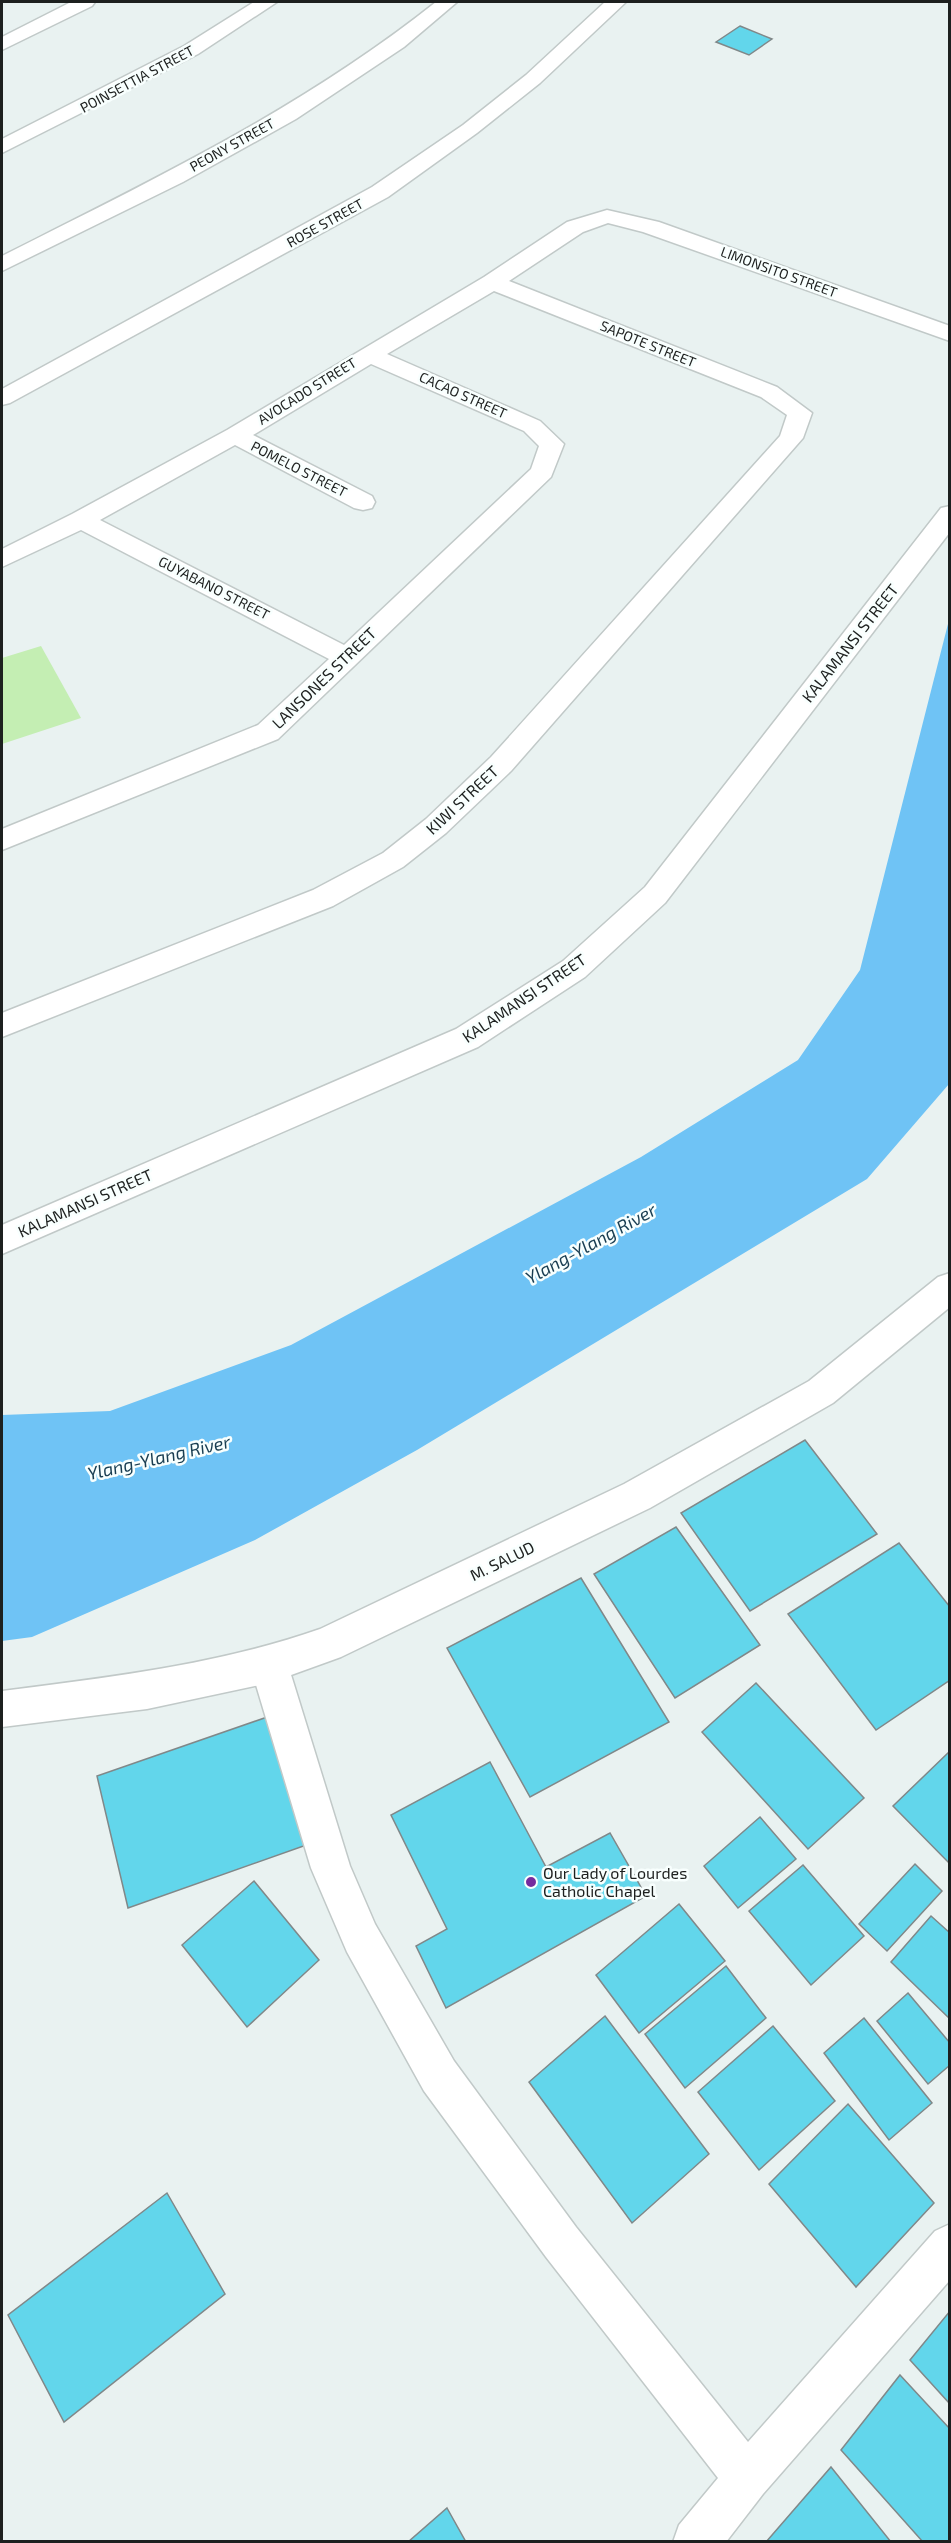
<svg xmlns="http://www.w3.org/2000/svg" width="951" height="2543" viewBox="0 0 951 2543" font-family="'Exo 2',sans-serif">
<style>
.green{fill:#c4eeb3}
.water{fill:#6fc3f5}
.building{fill:#62d6eb;stroke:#808889;stroke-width:1.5}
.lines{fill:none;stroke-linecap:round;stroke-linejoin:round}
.minor-casing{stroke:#c1c9c8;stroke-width:3}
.tertiary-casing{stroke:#c1c9c8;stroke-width:3}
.minor{fill:#fff;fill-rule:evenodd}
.tertiary{fill:#fff;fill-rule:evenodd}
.poi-dot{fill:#752b9e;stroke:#f8fffe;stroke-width:2}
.labels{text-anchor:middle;stroke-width:5;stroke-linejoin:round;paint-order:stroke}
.far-street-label{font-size:14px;fill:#1d201f;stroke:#f8fffe}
.street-label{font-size:16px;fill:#1d201f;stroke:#f8fffe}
.poi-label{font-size:16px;fill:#1d201f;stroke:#f8fffe;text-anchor:start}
.water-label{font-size:18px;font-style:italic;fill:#193e52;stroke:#f8fffe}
</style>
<rect width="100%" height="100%" fill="#e9f2f1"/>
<!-- green -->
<polygon class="green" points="41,646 81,718 2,744 2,658"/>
<!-- water -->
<polygon class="water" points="949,620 949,1084 867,1179 417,1450 255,1540 32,1637 2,1641 2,1415 110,1411 291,1345 641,1157 798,1060 860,970"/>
<!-- building -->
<g class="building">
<polygon points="740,26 772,39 749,55 716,42"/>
<polygon points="805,1440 877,1534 750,1611 681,1513"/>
<polygon points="676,1527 760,1645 675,1698 594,1574"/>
<polygon points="899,1543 950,1607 950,1680 876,1730 788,1614"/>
<polygon points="581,1578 669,1722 530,1797 447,1648"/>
<polygon points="756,1683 864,1798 808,1849 702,1732"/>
<polygon points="273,1715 312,1843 128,1908 97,1776"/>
<polygon points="950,1751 950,1864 893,1806"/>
<polygon points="490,1762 546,1867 610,1833 646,1896 446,2008 416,1946 447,1929 391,1815"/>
<polygon points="760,1817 796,1859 738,1908 704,1866"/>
<polygon points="915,1864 942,1891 887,1951 859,1924"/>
<polygon points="803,1865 864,1936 811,1985 749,1911"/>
<polygon points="254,1881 319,1960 247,2027 182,1945"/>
<polygon points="679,1904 725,1961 639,2033 596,1975"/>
<polygon points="931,1916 950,1933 950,2019 891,1962"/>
<polygon points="726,1966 766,2018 685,2088 645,2034"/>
<polygon points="908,1993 950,2043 950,2065 928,2084 877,2021"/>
<polygon points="605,2016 709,2154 632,2223 529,2082"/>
<polygon points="864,2018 932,2103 889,2140 824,2053"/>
<polygon points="773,2026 835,2101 759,2170 698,2092"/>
<polygon points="848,2104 934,2203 856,2287 769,2184"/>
<polygon points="167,2193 225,2294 64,2422 8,2315"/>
<polygon points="950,2311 950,2404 910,2360"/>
<polygon points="900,2375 950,2429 950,2542 923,2542 841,2450"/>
<polygon points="831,2467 891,2542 766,2542"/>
<polygon points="447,2508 466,2542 408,2542"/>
</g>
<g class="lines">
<defs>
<g id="minor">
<polygon points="71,2 95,2 92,6 2,50 2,37"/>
<polygon points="254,2 277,2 198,54 2,153 2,139 184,46"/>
<path d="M436 2H457L404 47 296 119 183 182 2 271V256C153 180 303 108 436 2Z"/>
<polygon points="605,2 626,2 540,83 477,133 388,197 10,403 2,405 2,389 372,187 463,125 526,75"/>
<path d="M607 210 659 222 950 326V341L643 232 608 223 583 232 509 281 777 387 812 413 803 438 511 771 446 833 403 867 333 906 2 1037V1013L313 890 383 853 426 819 491 757 780 436 787 415 761 397 494 291 387 354 540 421 564 444 551 477 278 739 2 850V829L258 725 329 659 81 530 2 567V549L72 514 227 430 484 277 567 222ZM371 364 524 431 539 446 531 469 344 645 100 520 235 445 354 508 363 510 372 508 375 502 372 496 253 435Z"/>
<polygon points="950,506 950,532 665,903 585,977 478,1047 2,1254 2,1225 456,1029 563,961 645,887 941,508"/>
<polygon points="269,1647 282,1652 288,1665 350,1866 375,1924 454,2061 576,2227 748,2442 935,2231 950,2224 950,2280 763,2494 726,2542 673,2542 679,2525 718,2478 546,2257 424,2091 347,1952 311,1868 250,1665 256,1652"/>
</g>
<path id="tertiary" d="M950 1273V1307L833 1403 650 1508 341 1657 269 1683 147 1709 2 1727V1691C110 1677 217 1665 320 1629L624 1484 809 1381 938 1277Z"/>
</defs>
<!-- minor casing -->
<use href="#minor" class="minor-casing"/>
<!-- tertiary casing -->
<use href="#tertiary" class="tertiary-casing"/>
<!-- minor -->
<use href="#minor" class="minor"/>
<!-- tertiary -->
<use href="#tertiary" class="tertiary"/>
</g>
<!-- markers -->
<circle class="poi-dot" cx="531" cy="1882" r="6"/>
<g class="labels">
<!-- far-street labels -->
<g class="far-street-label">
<text transform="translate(137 79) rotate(-28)" y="5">POINSETTIA STREET</text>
<text transform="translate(232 145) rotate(-29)" y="5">PEONY STREET</text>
<text transform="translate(325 223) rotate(-29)" y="5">ROSE STREET</text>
<text transform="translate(779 272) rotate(20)" y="5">LIMONSITO STREET</text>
<text transform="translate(648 344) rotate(22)" y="5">SAPOTE STREET</text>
<text transform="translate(307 391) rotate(-32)" y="5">AVOCADO STREET</text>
<text transform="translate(463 395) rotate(24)" y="5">CACAO STREET</text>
<text transform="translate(299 469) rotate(27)" y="5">POMELO STREET</text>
<text transform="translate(214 588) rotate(27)" y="5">GUYABANO STREET</text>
</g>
<!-- street labels -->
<g class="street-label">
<text transform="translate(850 643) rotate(-52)" y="6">KALAMANSI STREET</text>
<text transform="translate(324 678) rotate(-44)" y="6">LANSONES STREET</text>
<text transform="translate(462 800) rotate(-43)" y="6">KIWI STREET</text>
<text transform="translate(524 998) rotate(-34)" y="6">KALAMANSI STREET</text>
<text transform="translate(85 1203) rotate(-24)" y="6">KALAMANSI STREET</text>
<text transform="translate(502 1561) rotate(-26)" y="6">M. SALUD</text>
</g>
<!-- poi labels -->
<g class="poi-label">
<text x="543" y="1879">Our Lady of Lourdes<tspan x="543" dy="18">Catholic Chapel</tspan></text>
</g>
<!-- water labels -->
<g class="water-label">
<text transform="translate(591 1244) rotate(-29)" y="6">Ylang-Ylang River</text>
<text transform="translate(159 1458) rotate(-13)" y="6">Ylang-Ylang River</text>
</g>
</g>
<!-- border -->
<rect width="951" height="2543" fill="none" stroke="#1d201f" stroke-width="6"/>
</svg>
